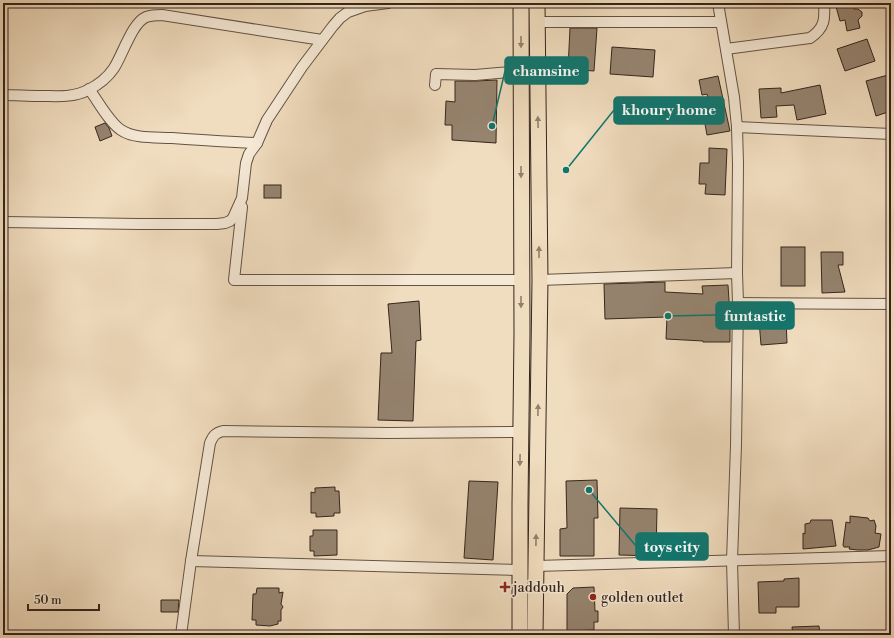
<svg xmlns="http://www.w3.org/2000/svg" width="894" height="638" viewBox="0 0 894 638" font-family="'Libre Bodoni',serif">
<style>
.building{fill:#968470;stroke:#34251c}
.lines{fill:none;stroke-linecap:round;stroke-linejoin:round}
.minor-casing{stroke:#635344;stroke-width:12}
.highway-casing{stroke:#34251c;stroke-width:17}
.minor{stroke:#f5e8d5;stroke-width:10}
.highway{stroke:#f0dcbe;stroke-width:15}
.oneway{fill:#92806d}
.poi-dot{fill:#8f2418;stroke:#f5e8d5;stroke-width:1.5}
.labels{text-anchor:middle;stroke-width:3;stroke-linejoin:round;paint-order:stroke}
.poi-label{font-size:14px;fill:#34251c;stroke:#f5e8d5;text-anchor:start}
.leader{fill:none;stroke:#0f766e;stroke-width:1.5}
.callout-dot{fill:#0f766e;stroke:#f5e8d5;stroke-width:1.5}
.callout{fill:#0f766e;stroke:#0f766e;stroke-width:1.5}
.callout-label{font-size:15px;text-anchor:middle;font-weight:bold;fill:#fff}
</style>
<rect width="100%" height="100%" fill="#f0dcbe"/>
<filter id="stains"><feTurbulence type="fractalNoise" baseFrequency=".005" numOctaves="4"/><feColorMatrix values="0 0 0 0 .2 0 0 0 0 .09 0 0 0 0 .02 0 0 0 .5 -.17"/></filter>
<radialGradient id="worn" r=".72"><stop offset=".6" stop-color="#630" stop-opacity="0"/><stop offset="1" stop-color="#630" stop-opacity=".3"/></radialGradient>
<!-- building -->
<g class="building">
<polygon points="835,3 853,3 854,9 858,9 862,12 862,16 858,20 860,28 847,31 845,20 840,21"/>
<polygon points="570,28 597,28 594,71 568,69"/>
<polygon points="867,39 875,61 845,71 837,49"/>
<polygon points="612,47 655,50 653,77 610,74"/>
<polygon points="888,75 891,85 891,111 876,116 866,81"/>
<polygon points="718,76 730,131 707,135 705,124 712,118 707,94 702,95 699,80"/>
<polygon points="497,80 496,143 452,140 452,125 445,125 446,101 455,102 455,81 476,81"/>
<polygon points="820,85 826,114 797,120 794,105 776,106 777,117 761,118 759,89 781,88 781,93"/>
<polygon points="105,123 109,128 112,136 100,141 95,127"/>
<polygon points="709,148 727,149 725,195 705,194 706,184 699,184 700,163 709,163"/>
<rect x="264" y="185" width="17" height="13"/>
<rect x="781" y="247" width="24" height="39"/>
<polygon points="821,252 843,252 843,265 838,265 845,292 822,293"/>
<polygon points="665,282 665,292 703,294 702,286 728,285 730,316 730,342 703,342 703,341 666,339 667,317 605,319 604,284"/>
<polygon points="419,301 421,340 416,341 413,421 378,420 381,353 392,353 388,304"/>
<polygon points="783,315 782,320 786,319 787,343 761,345 759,320 768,319 767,316"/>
<polygon points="597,480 598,518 594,518 594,556 560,556 560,529 567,528 566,481"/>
<polygon points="469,481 498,482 493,560 464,558"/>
<polygon points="335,487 335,491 339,491 340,513 334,513 334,516 316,517 316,513 311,513 311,492 315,493 315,488"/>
<polygon points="620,508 657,509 656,556 619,555"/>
<polygon points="850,516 868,518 870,521 874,520 876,526 875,533 881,534 879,547 868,550 858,550 849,549 850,547 844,547 843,545 846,522 850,523"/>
<polygon points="811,520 832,520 836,546 803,549 803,533 805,534 805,524 810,523"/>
<polygon points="313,530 337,530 337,555 314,556 314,551 310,551 310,536 313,536"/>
<polygon points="799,578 799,607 776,607 776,613 759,613 758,582 784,581 784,579"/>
<polygon points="594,587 595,611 598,611 598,622 594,622 594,630 567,631 567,594 573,588"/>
<polygon points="257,588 279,588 279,593 283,592 281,604 283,607 281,610 281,621 278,621 278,624 270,626 256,625 256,620 252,620 253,594 256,594"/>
<polygon points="161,600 179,600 178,612 161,612"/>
<polygon points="819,626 820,635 793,635 792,627"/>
</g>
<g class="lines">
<defs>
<g id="minor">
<polyline points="718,3 734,97 737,127 738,164 737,273 738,303 736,445 732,561 734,635"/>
<polyline points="537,22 721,22"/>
<path d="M726 49 810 38C825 28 825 19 824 3"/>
<polyline points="435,85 436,74 475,75 521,71"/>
<path d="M89 89C98 101 109 122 121 130 134 139 157 137 172 138 200 140 228 142 257 143"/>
<path d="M3 95C15 95 28 96 40 96 57 96 73 98 88 90 98 85 108 77 114 68 123 54 132 23 146 17 152 15 156 15 162 15L322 40"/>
<polyline points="737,127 891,134"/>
<polyline points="242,207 234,280 521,280"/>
<polyline points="3,222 139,224 217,224 225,223 230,221 233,218 242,198 246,163 249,154 257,143 267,120 302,67 333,26 340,18 348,12 365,6 388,3"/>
<polyline points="540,280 737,273"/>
<polyline points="738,303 891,304"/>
<polyline points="191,561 520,570"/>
<polyline points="536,566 891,556"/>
<path d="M181 635 191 561 210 443C213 436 215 433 223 431L388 433 521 432"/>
</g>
<g id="highway">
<polyline points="520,635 520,504 522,333 521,3"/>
<polyline points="535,635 540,280 537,3"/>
</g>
</defs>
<!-- minor casing -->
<use href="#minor" class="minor-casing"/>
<!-- highway casing -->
<use href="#highway" class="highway-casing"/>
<!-- minor -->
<use href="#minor" class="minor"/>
<!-- highway -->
<use href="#highway" class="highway"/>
</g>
<!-- one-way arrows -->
<defs><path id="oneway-solid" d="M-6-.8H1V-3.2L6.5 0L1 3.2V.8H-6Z"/></defs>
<g class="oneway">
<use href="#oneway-solid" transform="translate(521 42) rotate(90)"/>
<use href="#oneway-solid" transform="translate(538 122) rotate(-91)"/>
<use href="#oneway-solid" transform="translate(521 172) rotate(90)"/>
<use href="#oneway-solid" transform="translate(539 252) rotate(-90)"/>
<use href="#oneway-solid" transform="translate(521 302) rotate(90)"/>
<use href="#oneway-solid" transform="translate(538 410) rotate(-89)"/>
<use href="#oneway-solid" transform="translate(520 460) rotate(91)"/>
<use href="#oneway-solid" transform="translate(536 540) rotate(-89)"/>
</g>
<!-- markers -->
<g class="poi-dot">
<path d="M503 581h4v4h4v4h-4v4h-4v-4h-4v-4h4z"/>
<circle cx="593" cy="597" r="4"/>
</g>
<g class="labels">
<!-- poi labels -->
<g class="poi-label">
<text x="513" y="592">jaddouh</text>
<text x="601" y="602">golden outlet</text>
</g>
</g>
<!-- callouts -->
<path class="leader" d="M492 126L505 71M566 170L614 110M668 316L716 315M589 490L636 546"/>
<g class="callout-dot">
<circle cx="492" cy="126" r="4"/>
<circle cx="566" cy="170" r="4"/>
<circle cx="668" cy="316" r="4"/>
<circle cx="589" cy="490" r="4"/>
</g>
<g class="callout">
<rect x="505" y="57" width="83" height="27" rx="4"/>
<rect x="614" y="97" width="110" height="27" rx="4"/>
<rect x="716" y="302" width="78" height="27" rx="4"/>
<rect x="636" y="533" width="72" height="27" rx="4"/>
</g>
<g class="callout-label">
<text x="546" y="76">chamsine</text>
<text x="669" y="115">khoury home</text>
<text x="755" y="321">funtastic</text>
<text x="672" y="552">toys city</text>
</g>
<!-- margin -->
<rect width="894" height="638" fill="none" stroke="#f0dcbe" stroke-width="16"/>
<rect x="4" y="4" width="886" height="630" fill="none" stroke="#34251c" stroke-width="2"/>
<rect x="8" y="8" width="878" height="622" fill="none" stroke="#34251c"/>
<!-- scale -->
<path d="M28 604v6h71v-6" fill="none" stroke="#34251c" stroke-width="2"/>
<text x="34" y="604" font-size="12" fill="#34251c" stroke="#f5e8d5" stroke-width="3" paint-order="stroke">50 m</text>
<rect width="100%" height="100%" filter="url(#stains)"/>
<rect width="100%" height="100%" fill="url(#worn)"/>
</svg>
